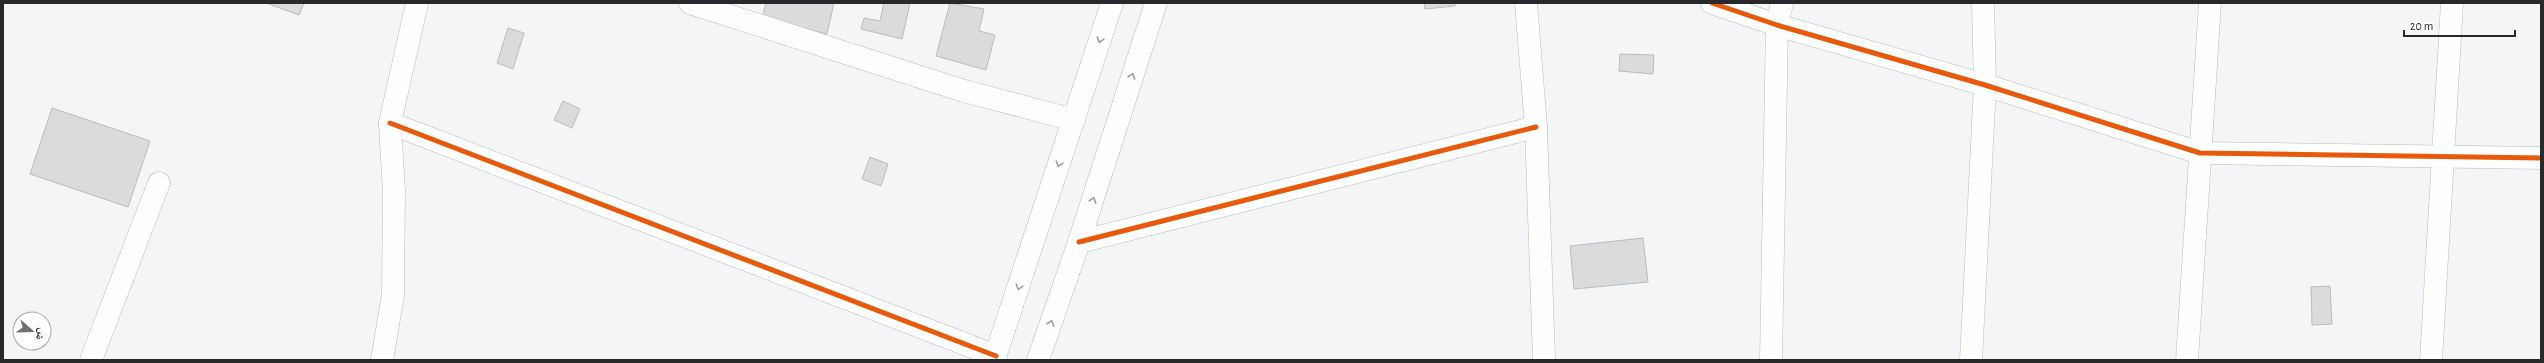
<svg xmlns="http://www.w3.org/2000/svg" width="2544" height="363" viewBox="0 0 2544 363" font-family="'Alegreya Sans','Noto Naskh Arabic',sans-serif">
<style>
.building{fill:#dbdbdc;stroke:#babbbb}
.lines{fill:none;stroke-linecap:round;stroke-linejoin:round}
.minor-casing{stroke:#babbbc;stroke-width:23}
.major-casing{stroke:#babbbc;stroke-width:23}
.minor{stroke:#fdfefe;stroke-width:22}
.major{stroke:#fdfefe;stroke-width:22}
.cycleway-casing{stroke:#fff;stroke-width:8}
.cycleway{stroke:#e8590c;stroke-width:5}
.oneway{stroke:#9e9e9f}
</style>
<rect width="100%" height="100%" fill="#f4f5f7"/>
<!-- building -->
<g class="building">
<polygon points="266,3 304,3 299,15"/>
<polygon points="766,3 834,3 827,34 762,18"/>
<polygon points="884,3 910,3 902,39 861,29 864,18 880,21"/>
<polygon points="950,3 984,9 979,31 995,35 986,70 936,56"/>
<polygon points="1424,3 1455,3 1455,6 1425,9"/>
<polygon points="508,28 524,33 513,69 497,63"/>
<polygon points="1620,54 1654,55 1653,74 1619,71"/>
<polygon points="563,101 580,109 572,128 554,120"/>
<polygon points="52,108 150,141 128,207 30,174"/>
<polygon points="870,157 888,164 881,186 862,179"/>
<polygon points="1643,238 1648,282 1574,289 1570,246"/>
<polygon points="2330,286 2332,324 2312,325 2311,287"/>
</g>
<g class="lines">
<defs>
<g id="minor">
<polyline points="690,3 964,91 1074,120"/>
<polyline points="1526,3 1536,127 1544,360"/>
<polyline points="1712,3 1777,25 1985,85 2200,153 2541,158"/>
<polyline points="390,123 996,356"/>
<polyline points="1079,242 1536,127"/>
<polyline points="91,360 159,183"/>
<polyline points="382,360 393,295 394,191 390,123 417,3"/>
<polyline points="1771,360 1777,25 1782,3"/>
<polyline points="1971,360 1985,85 1983,3"/>
<polyline points="2187,360 2210,3"/>
<polyline points="2431,360 2452,3"/>
</g>
<g id="major">
<polyline points="994,360 1112,3"/>
<polyline points="1038,360 1079,242 1156,3"/>
</g>
</defs>
<!-- minor casing -->
<use href="#minor" class="minor-casing"/>
<!-- major casing -->
<use href="#major" class="major-casing"/>
<!-- minor -->
<use href="#minor" class="minor"/>
<!-- major -->
<use href="#major" class="major"/>
<defs>
<g id="cycleway">
<polyline points="1712,3 1777,25 1985,85 2200,153 2541,158"/>
<polyline points="390,123 996,356"/>
<polyline points="1079,242 1536,127"/>
</g>
</defs>
<!-- cycleway casing -->
<use href="#cycleway" class="cycleway-casing"/>
<!-- cycleway -->
<use href="#cycleway" class="cycleway"/>
</g>
<!-- one-way arrows -->
<defs><path id="oneway-chevron" d="M-2-3.5L2.5 0L-2 3.5" fill="none" stroke-width="1.6" stroke-linecap="round" stroke-linejoin="round"/></defs>
<g class="oneway">
<use href="#oneway-chevron" transform="translate(1100 40) rotate(108)"/>
<use href="#oneway-chevron" transform="translate(1132 76) rotate(-72)"/>
<use href="#oneway-chevron" transform="translate(1059 164) rotate(108)"/>
<use href="#oneway-chevron" transform="translate(1093 200) rotate(-72)"/>
<use href="#oneway-chevron" transform="translate(1019 287) rotate(108)"/>
<use href="#oneway-chevron" transform="translate(1051 323) rotate(-71)"/>
</g>
<!-- border -->
<rect width="2544" height="363" fill="none" stroke="#29292b" stroke-width="8"/>
<!-- north arrow -->
<g transform="translate(32 331) rotate(110)"><circle r="19" fill="#ffffff" stroke="#a9a9aa"/>
<path d="M0-3L7 15L0 10L-7 15Z" fill="#707072"/>
<text y="-6" font-size="11" font-weight="bold" text-anchor="middle" fill="#29292b">ش</text>
</g>
<!-- scale -->
<path d="M2404 30v6h111v-6" fill="none" stroke="#29292b" stroke-width="2"/>
<text x="2410" y="30" font-size="12" fill="#29292b" stroke="#ffffff" stroke-width="3" paint-order="stroke">20 m</text>
</svg>
